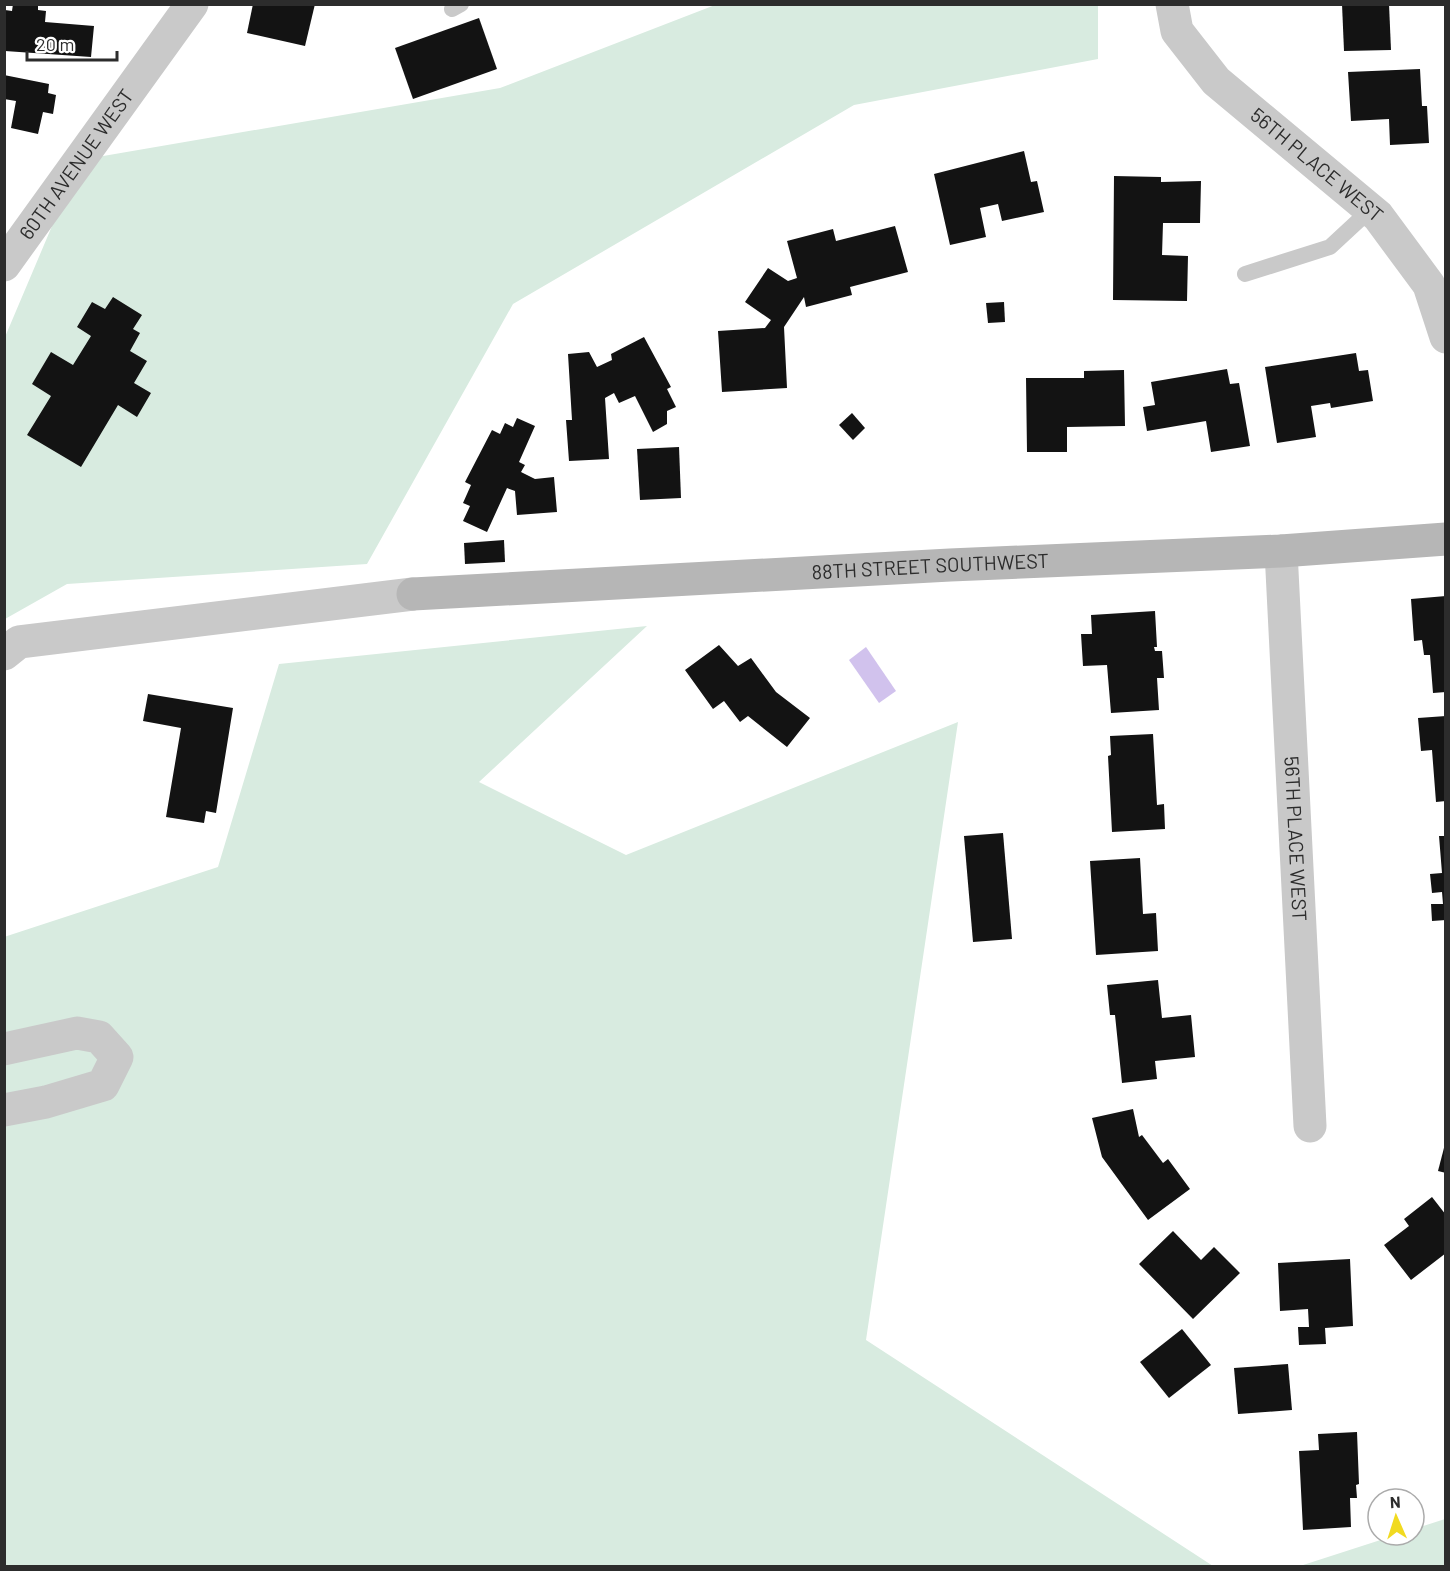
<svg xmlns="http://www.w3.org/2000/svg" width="1450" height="1571" viewBox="0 0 1450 1571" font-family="Barlow,sans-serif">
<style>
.green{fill:#d8ebe0}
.water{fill:#d1c2ed}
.building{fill:#131313}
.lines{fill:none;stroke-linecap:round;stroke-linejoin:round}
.lane{stroke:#c9c9c9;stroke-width:16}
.street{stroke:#c9c9c9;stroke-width:33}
.secondary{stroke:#b6b6b6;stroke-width:33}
.labels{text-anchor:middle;stroke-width:6;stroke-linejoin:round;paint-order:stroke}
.street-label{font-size:20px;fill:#2c2c2c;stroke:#fff}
</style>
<rect width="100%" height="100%" fill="#fff"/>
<!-- green -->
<g class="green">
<polygon points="715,5 1098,5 1098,59 854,105 513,304 367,564 67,584 5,619 5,337 80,160 500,88"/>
<polygon points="647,626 479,782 626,855 958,722 866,1340 1213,1566 5,1566 4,937 218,867 279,664"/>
<polygon points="1445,1519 1445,1566 1300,1566 1396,1535 1414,1535 1414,1529"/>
</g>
<!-- water -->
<polygon class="water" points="866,647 896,691 879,703 849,660"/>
<!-- building -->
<g class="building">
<polygon points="13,4 38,4 38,10 46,11 45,22 94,26 91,57 5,51 5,10 12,11"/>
<polygon points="253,4 315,4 305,46 247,33"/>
<polygon points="1342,4 1389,4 1391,50 1344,51"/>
<polygon points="479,18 497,69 413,99 395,48"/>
<polygon points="1420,69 1422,106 1427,106 1429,143 1390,145 1389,119 1351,121 1348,72"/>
<polygon points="4,75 49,84 48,93 56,95 53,114 43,112 38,134 11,128 16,101 4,99"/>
<polygon points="1024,151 1031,182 1037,181 1044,212 1002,221 998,204 980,208 986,237 950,245 934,174"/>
<polygon points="1114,176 1161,177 1161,182 1201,181 1200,223 1163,223 1162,255 1188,256 1187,301 1113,300"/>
<polygon points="895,226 908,272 850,287 852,295 806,307 804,297 784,327 787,388 722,392 718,331 765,328 771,320 745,302 768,268 788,281 797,278 787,241 833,229 836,241"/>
<polygon points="113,297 142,315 133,329 140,333 130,351 147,361 134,383 151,393 137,417 118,405 81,467 27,435 51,396 32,384 51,352 73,365 91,336 77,327 92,302 105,309"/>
<polygon points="1004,302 1005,322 988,323 986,303"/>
<polygon points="644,337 671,387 667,389 676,407 667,411 667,424 653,432 635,396 619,403 614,393 605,398 609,459 569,461 566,420 572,420 568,354 589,352 597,367 612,360 611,354"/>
<polygon points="1356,353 1359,371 1368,370 1373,401 1331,408 1330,403 1311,406 1316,437 1277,443 1265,367"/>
<polygon points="1227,369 1230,384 1239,383 1250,446 1211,452 1206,421 1147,431 1143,407 1155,405 1151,382"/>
<polygon points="1124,370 1125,426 1067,427 1067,452 1027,452 1026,378 1084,378 1084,371"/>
<polygon points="852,413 865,428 853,440 839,425"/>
<polygon points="517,418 535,426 519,462 525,465 521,472 535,479 554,477 557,512 517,515 515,491 507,488 487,532 463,521 470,506 463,503 471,485 465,482 492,430 500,434 505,423 513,427"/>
<polygon points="679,447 681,498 640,500 637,449"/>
<polygon points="504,540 505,562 465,564 464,543"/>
<polygon points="1446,596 1446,692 1433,693 1430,655 1424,655 1422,640 1414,641 1411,599"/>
<polygon points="1155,611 1157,647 1154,647 1155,651 1162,651 1164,678 1157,678 1159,710 1111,713 1107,665 1083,666 1081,634 1092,634 1091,615"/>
<polygon points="719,645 738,666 751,658 776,692 810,718 787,747 748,716 740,722 724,701 713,709 685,670"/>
<polygon points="148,694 233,708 216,813 206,811 204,823 166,817 181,728 143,721"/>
<polygon points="1446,716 1446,801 1436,802 1432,750 1421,751 1418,718"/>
<polygon points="1153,734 1157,805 1164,804 1165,829 1112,832 1108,756 1111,755 1110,736"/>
<polygon points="1003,833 1012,939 973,942 964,836"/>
<polygon points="1439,836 1446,836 1446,920 1432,921 1431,904 1443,904 1442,892 1432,893 1430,874 1442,873"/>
<polygon points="1140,858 1143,914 1156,913 1158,951 1096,955 1090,861"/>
<polygon points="1158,980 1162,1018 1191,1015 1195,1057 1155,1061 1157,1079 1122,1083 1115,1015 1110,1015 1107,985"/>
<polygon points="1133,1109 1139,1137 1142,1135 1163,1163 1168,1159 1190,1189 1148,1220 1102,1157 1092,1118"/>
<polygon points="1445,1144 1446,1144 1446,1173 1438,1171"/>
<polygon points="1432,1197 1446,1215 1446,1253 1411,1280 1384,1245 1409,1226 1404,1219"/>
<polygon points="1173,1231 1201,1260 1214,1247 1240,1273 1193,1319 1139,1264"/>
<polygon points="1350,1259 1353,1326 1325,1328 1326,1344 1299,1345 1298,1327 1309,1327 1308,1309 1280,1311 1278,1263"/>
<polygon points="1182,1329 1211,1365 1169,1398 1140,1362"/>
<polygon points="1288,1364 1292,1410 1238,1414 1234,1368"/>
<polygon points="1357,1432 1359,1484 1356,1485 1357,1498 1350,1498 1351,1527 1303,1530 1299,1451 1319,1450 1318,1434"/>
</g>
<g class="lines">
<!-- lane -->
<g class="lane">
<polyline points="452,9 461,4"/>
<polyline points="1245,274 1330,247 1371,209"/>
</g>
<!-- street -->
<g class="street">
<path id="s1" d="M1172 4 1177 31 1216 81 1378 216 1429 285 1446 337"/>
<path id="s2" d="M4 265 192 4"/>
<path id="s3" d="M1281 551 1310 1126"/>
<polyline points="4,654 19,642 413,594"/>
<polyline points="4,1049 77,1033 99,1037 117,1057 103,1085 46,1102 4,1110"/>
</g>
<!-- secondary -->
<path class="secondary" id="s4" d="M413 594 950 565 1281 551 1446 539"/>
</g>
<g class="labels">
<!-- street labels -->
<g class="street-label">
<text dy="7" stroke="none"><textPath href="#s2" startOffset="124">60TH AVENUE WEST</textPath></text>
<text dy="7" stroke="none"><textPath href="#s1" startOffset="222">56TH PLACE WEST</textPath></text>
<text dy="7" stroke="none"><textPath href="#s4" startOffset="518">88TH STREET SOUTHWEST</textPath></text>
<text dy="7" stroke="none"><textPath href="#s3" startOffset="288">56TH PLACE WEST</textPath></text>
</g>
</g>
<!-- border -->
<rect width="1450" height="1571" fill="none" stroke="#2c2c2c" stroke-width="12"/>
<!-- north arrow -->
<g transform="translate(1396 1517) rotate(357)"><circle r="28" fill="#ffffff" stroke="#ababab" stroke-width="1.5"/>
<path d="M0-4.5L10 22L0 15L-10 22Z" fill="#f1da20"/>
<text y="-9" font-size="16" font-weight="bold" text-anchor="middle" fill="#2c2c2c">N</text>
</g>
<!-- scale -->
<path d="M27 51v9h90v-9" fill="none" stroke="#2c2c2c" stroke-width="3"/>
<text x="36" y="51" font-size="18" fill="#2c2c2c" stroke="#ffffff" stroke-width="4.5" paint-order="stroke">20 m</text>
</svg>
